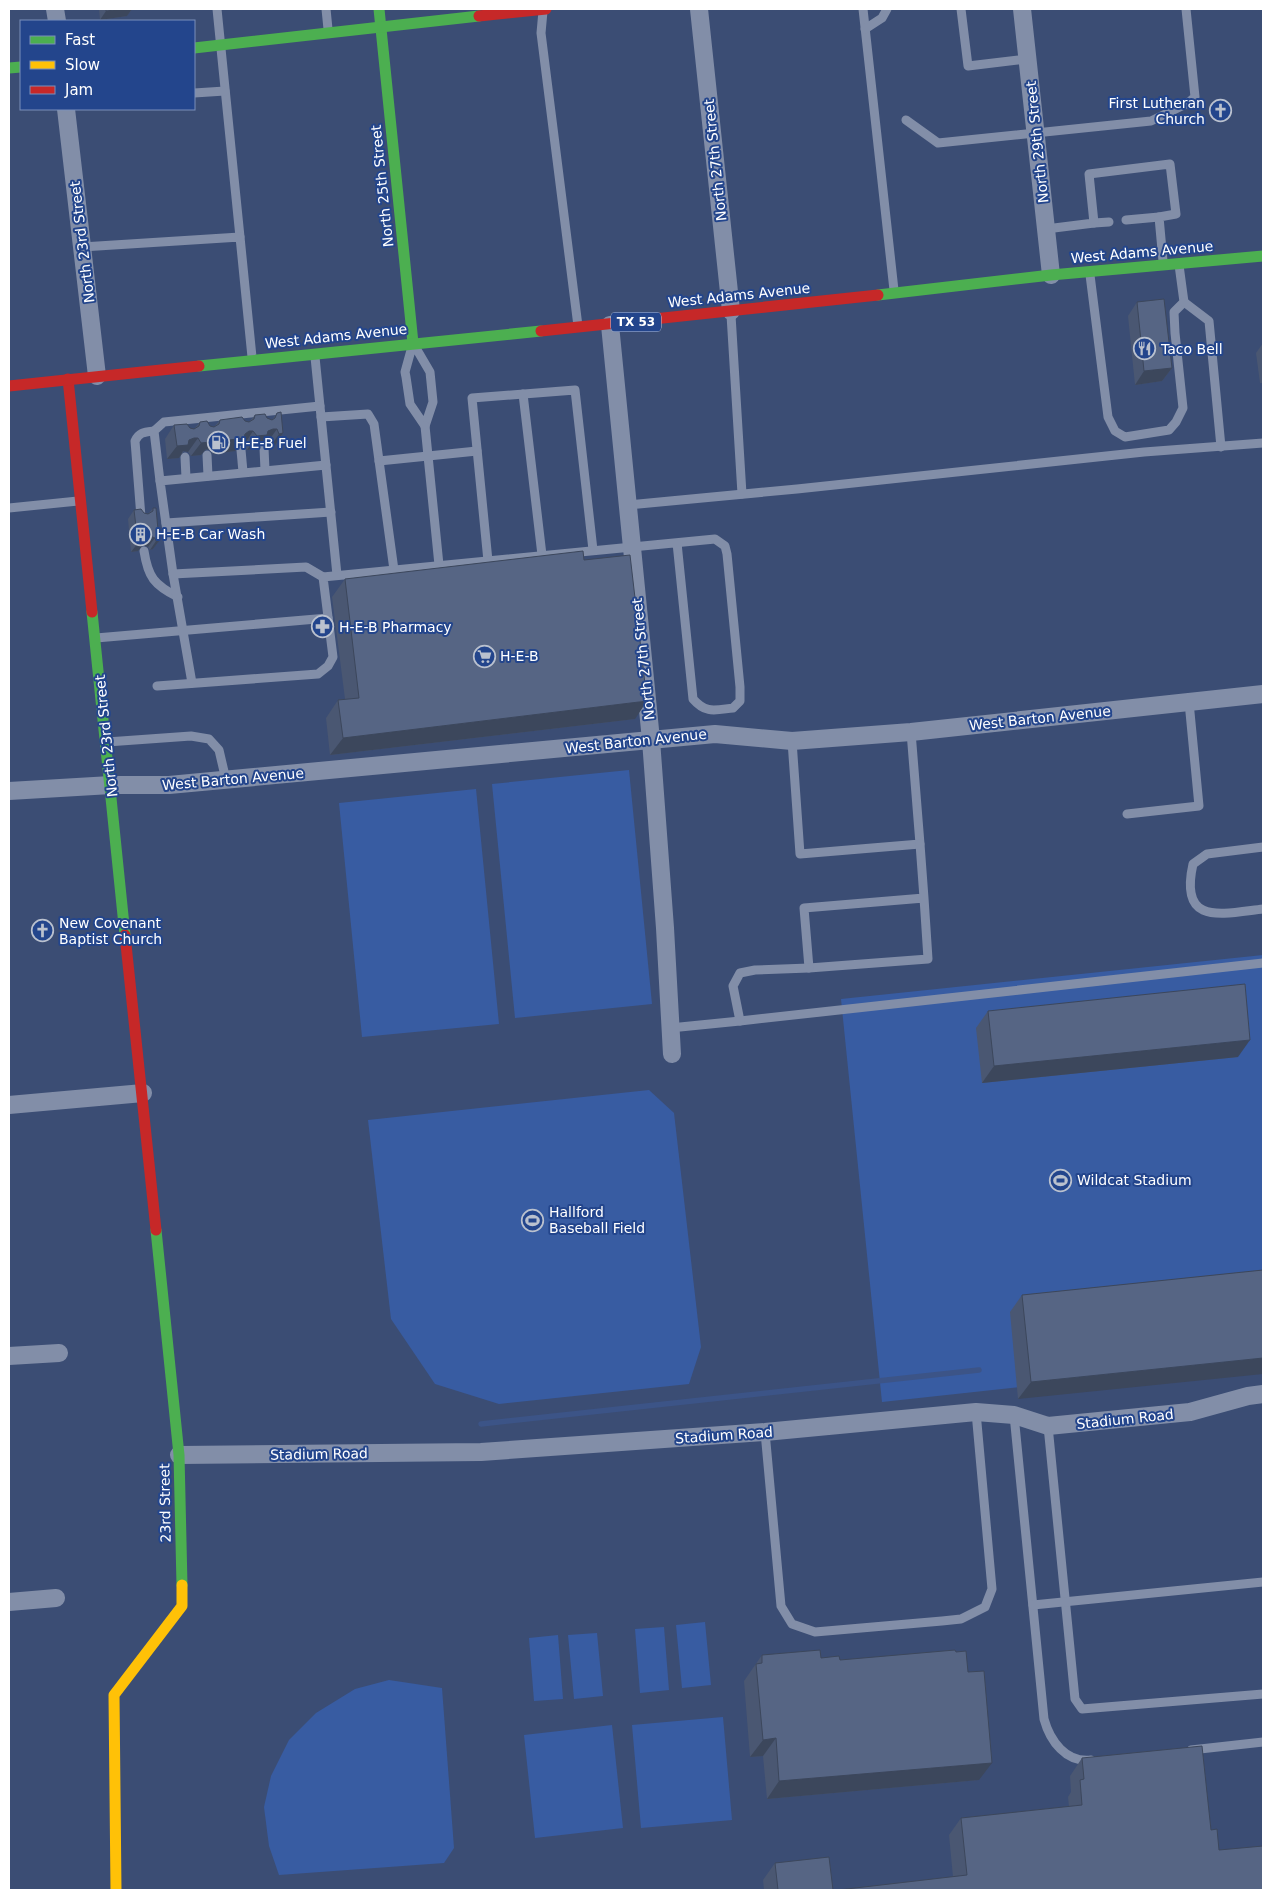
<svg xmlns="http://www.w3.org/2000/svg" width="1272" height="1899" viewBox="0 0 1272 1899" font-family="'DejaVu Sans',sans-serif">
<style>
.green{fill:#385ca2}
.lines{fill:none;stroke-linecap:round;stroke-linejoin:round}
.stream{stroke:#3c5487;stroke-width:5.5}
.lane{stroke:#828ea8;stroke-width:9}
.street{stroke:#828ea8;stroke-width:18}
.fast{stroke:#4caf50;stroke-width:11}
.slow{stroke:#ffc107;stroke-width:11}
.jam{stroke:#c62828;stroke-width:11}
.wall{fill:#4a5772}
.shaded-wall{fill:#3c475c}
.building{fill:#566584;stroke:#3c475c}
.labels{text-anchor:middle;stroke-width:4;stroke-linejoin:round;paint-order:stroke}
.shield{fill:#23458c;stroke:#bdc7dc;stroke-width:1}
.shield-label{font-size:12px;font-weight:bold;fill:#fff}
.poi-label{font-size:14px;fill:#fff;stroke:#23458c;text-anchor:start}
.street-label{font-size:14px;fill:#fff;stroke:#23458c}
</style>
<rect width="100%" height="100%" fill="#3b4d74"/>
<!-- green -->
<g class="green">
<polygon points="629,770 652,1004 515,1018 492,784"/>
<polygon points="476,789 499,1024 362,1037 339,803"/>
<polygon points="1263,955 1263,1361 882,1402 841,999"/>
<polygon points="649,1090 674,1113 701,1347 689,1384 499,1404 435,1384 391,1319 368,1120"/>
<polygon points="705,1622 711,1685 682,1688 676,1625"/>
<polygon points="664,1627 669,1690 640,1693 635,1629"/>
<polygon points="597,1633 603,1696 574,1699 568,1635"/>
<polygon points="558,1635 563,1699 534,1701 529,1638"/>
<polygon points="389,1680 442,1688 454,1848 444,1863 279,1875 269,1846 264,1807 271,1776 289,1740 316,1713 355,1689"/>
<polygon points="723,1717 732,1820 641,1828 632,1725"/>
<polygon points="612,1725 623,1828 535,1838 524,1735"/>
</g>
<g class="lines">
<!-- stream -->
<polyline class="stream" points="481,1424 979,1370"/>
<!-- lane -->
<g class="lane">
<polyline points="217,9 240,237"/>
<polyline points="326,9 328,29"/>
<polyline points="863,9 894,290"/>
<polyline points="961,9 968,66 1027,59"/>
<polyline points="543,11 541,33 578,326"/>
<polyline points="865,29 882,18 887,9"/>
<polyline points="194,93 225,91"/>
<polyline points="906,120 938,143 1151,121 1188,103 1195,97 1186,9"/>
<polyline points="1126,220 1159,217"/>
<polyline points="1094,223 1109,222"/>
<polyline points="1046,229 1094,223 1089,174 1170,164 1176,214 1159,217 1163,261"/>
<polyline points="82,247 240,237 252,357"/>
<polyline points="1090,275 1108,417 1115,431 1125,437 1169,430 1176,422 1183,408 1175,333 1174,312 1184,302 1179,265"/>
<polyline points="1184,302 1209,321 1221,447"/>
<polyline points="731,315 742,494"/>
<polygon points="413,343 430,372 433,402 425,426 410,404 406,377 405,372"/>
<polyline points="315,357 337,575"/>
<polyline points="523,394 542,555"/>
<polyline points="321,417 368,414 374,424 394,570"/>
<polyline points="425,426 439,565"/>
<polyline points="264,448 265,470"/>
<polyline points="241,450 243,472"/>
<polyline points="207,455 208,476"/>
<polyline points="185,457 186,478"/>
<polyline points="379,461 477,451"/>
<polyline points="160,481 154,431 164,422 320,406"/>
<polyline points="628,505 797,489 1144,452 1263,443"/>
<polyline points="9,508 78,501"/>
<path d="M141 517 135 441C139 432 145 432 154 431"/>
<polyline points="166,523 331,512"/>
<path d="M144 551C148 577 154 585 178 597"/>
<polyline points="488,561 472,398 575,390 593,550"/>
<polyline points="173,574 160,481 326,465"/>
<polyline points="96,638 328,618"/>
<polyline points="192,683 173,574 306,567 323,577"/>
<path d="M157 686 318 674 328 666 333 657 323 577 715 539 725 546 727 554 740 687V701L733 708C715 710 706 714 693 699L677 543"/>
<polyline points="792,741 800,854 920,844 911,732"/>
<polyline points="107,742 191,736 209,739 219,750 226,780"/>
<polyline points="1127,814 1199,806 1189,702"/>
<polyline points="920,844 924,898 804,908 809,968 928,959 924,898"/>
<path d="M1263 847 1207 854 1193 864C1179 926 1221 914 1263 909"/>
<polyline points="740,1021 1263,963"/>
<polyline points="670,1028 740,1021 733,986 740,973 755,970 809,968"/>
<path d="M1014 1415 1044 1719C1050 1741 1066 1763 1091 1760"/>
<polyline points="1048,1426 1075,1699 1082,1709 1263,1694"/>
<polyline points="765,1432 781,1606 792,1624 815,1632 942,1621 961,1619 985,1607 992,1589 976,1412"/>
<polyline points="1033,1605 1263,1582"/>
<polyline points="1191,1750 1263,1742"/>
</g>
<!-- street -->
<g class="street">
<polyline points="55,9 57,21"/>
<polyline points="699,9 731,311"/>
<polyline points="1022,9 1051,275"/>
<polyline points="66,109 97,376"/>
<polyline points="610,325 651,740 665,928 672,1054"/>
<polyline points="9,791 111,785 169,785 715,734 792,741 911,732 1263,694"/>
<polyline points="9,1105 143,1093"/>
<polyline points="9,1356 59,1353"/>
<polyline points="179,1455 481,1452 765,1432 976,1412 1014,1415 1048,1426 1190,1412 1248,1396 1263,1394"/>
<polyline points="9,1602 56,1598"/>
</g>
<!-- fast -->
<g class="fast">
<polyline points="379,9 413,343"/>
<polyline points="194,48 479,16"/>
<polyline points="9,68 21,67"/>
<polyline points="878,295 1051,275 1263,256"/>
<polyline points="199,366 541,331"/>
<polyline points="92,612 125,935"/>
<polyline points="156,1230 179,1455 182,1585"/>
</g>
<!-- slow -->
<polyline class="slow" points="116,1890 114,1695 182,1606 182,1585"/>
<!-- jam -->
<g class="jam">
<polyline points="479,16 546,9"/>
<polyline points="541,331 878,295"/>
<polyline points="68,379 92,612"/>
<polyline points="9,386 199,366"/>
<polyline points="125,935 156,1230"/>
</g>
</g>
<!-- wall -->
<g class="wall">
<polygon points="99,9 132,9 127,16 100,20"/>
<polygon points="1137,302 1172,368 1162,381 1135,385 1128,316"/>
<polygon points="1263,343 1263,383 1260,383 1256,353"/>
<polygon points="277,413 283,433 274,447 270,447 267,443 263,442 258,448 247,450 244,445 240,444 235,451 213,454 210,450 206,449 201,455 191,456 188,452 184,451 179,458 167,459 165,439 174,425 194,429 200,422 214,427 220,420 249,422 255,415 267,418 272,420"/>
<polygon points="153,508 159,541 153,549 150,550 148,547 143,545 142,546 138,551 131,552 128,519 134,510 148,514"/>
<polygon points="584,560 635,719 330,755 326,718 338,700 345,699 332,597 345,579"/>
<polygon points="988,1011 1238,1057 982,1083 976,1028"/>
<polygon points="1263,1270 1018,1399 1010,1312 1022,1295"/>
<polygon points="956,1652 968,1672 979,1780 767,1799 763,1756 750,1757 744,1681 762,1655 821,1658 840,1660"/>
<polygon points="1082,1758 1211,1830 1219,1850 953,1877 949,1835 961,1818 1069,1807 1068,1797 1071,1792 1070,1776"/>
<polygon points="775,1863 833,1890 764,1890 763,1880"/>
</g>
<!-- shaded-wall -->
<g class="shaded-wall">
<polygon points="123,9 132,9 127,16 100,20 106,11"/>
<polygon points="1172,368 1162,381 1135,385 1144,371"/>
<polygon points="273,429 277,429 267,443 263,442 258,448 247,450 257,436"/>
<polygon points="249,431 253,431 244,445 240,444 235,451 213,454 222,441 245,434"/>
<polygon points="283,433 274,447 270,447 279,434"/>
<polygon points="216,436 220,436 210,450 206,449 201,455 191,456 201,443"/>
<polygon points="194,438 198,438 188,452 183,451 179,458 167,459 177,446"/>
<polygon points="150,536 155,538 148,547 143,545 142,546 138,551 131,552 138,543"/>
<polygon points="156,541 159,541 153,549 150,550"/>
<polygon points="647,701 635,719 330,755 343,738"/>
<polygon points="1250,1040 1238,1057 982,1083 994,1066"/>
<polygon points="1263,1358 1263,1374 1018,1399 1031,1382"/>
<polygon points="776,1738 763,1756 750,1757 763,1740"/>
<polygon points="992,1763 979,1780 767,1799 779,1781"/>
</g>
<!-- building -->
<g class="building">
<polygon points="106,9 123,9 106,11"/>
<polygon points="1164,299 1172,368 1144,371 1137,302"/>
<polygon points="281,412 283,433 279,434 277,429 273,429 268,431 267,435 257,436 253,431 249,431 245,434 244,438 222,441 220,436 216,436 211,438 210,442 201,443 198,438 194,438 189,440 188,445 177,446 174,425 187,424 190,428 194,429 199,426 200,422 207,421 210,426 214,427 219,424 220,420 242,417 245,421 249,422 254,419 255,415 265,414 267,418 272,420 275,418 277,413"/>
<polygon points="153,508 156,508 159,541 156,541 155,538 150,536 146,538 144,542 138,543 134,510 141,509 144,513 148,514 153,511"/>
<polygon points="583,551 584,560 630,555 647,701 343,738 338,700 359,698 345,579"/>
<polygon points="1245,984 1250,1040 994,1066 988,1011"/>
<polygon points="1263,1270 1263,1358 1031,1382 1022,1295"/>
<polygon points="820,1650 821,1658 839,1656 840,1660 955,1650 956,1652 966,1651 968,1672 984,1671 992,1763 779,1781 776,1738 763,1740 756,1664 762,1663 762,1655"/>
<polygon points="1202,1746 1211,1830 1217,1829 1219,1850 1263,1846 1263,1890 838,1890 967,1875 961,1818 1082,1805 1080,1780 1084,1779 1082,1758"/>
<polygon points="829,1857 833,1890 778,1890 775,1863"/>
</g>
<!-- icons -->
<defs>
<symbol id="church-ring" viewBox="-11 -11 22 22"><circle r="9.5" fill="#23458c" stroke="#bac1ce" stroke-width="1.5"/><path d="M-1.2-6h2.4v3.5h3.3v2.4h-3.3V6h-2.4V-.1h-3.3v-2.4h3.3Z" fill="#bac1ce"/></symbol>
<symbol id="restaurant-ring" viewBox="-11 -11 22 22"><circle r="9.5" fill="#23458c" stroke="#bac1ce" stroke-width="1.5"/><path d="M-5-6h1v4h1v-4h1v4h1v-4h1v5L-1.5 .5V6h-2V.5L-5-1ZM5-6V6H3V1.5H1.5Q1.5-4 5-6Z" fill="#bac1ce"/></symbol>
<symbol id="fuel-ring" viewBox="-11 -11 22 22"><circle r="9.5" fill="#23458c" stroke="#bac1ce" stroke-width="1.5"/><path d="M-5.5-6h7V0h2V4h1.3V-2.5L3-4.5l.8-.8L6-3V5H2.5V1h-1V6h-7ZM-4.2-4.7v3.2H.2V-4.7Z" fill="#bac1ce"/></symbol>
<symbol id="building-ring" viewBox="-11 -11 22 22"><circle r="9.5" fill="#23458c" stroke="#bac1ce" stroke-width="1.5"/><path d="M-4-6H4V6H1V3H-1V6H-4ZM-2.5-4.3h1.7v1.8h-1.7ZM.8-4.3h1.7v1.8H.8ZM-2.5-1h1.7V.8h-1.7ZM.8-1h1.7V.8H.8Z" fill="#bac1ce"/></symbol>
<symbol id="pharmacy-ring" viewBox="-11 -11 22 22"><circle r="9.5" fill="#23458c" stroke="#bac1ce" stroke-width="1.5"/><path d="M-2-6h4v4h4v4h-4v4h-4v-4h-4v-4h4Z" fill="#bac1ce"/></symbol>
<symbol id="supermarket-ring" viewBox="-11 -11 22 22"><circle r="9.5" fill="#23458c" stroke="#bac1ce" stroke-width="1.5"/><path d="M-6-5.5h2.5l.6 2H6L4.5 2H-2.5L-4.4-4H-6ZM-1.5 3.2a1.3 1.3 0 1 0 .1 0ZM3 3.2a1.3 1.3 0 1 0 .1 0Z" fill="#bac1ce"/></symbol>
<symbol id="stadium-ring" viewBox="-11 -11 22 22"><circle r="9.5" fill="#23458c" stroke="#bac1ce" stroke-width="1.5"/><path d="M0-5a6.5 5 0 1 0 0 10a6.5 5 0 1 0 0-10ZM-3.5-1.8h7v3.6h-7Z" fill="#bac1ce"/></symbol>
</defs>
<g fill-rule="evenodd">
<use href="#church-ring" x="1208" y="98" width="25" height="25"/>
<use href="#restaurant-ring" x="1132" y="336" width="25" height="25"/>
<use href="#fuel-ring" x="206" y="430" width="25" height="25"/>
<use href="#building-ring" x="128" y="522" width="25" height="25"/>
<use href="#pharmacy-ring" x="310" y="614" width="25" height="25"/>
<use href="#supermarket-ring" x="472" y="644" width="25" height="25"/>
<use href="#church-ring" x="30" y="918" width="25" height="25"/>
<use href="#stadium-ring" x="1048" y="1168" width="25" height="25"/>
<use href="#stadium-ring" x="520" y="1208" width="25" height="25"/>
</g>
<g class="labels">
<!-- shield labels -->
<rect class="shield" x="611" y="312.5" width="50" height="19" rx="4"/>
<g class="shield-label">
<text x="636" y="326">TX 53</text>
</g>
<!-- poi labels -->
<g class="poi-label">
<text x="1205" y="108" text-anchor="end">First Lutheran<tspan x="1205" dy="16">Church</tspan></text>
<text x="1161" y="354">Taco Bell</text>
<text x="235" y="448">H-E-B Fuel</text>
<text x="156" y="539">H-E-B Car Wash</text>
<text x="339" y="632">H-E-B Pharmacy</text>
<text x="500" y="661">H-E-B</text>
<text x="59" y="928">New Covenant<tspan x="59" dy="16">Baptist Church</tspan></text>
<text x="1077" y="1185">Wildcat Stadium</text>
<text x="549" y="1217">Hallford<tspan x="549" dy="16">Baseball Field</tspan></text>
</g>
<!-- street labels -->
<g class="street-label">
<text transform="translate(1037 142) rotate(-96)" y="5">North 29th Street</text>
<text transform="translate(715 160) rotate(-96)" y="5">North 27th Street</text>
<text transform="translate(382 186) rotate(-96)" y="5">North 25th Street</text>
<text transform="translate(82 242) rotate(-97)" y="5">North 23rd Street</text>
<text transform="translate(1142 252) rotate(-5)" y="5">West Adams Avenue</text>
<text transform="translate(739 295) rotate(-6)" y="5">West Adams Avenue</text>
<text transform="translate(336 336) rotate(-6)" y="5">West Adams Avenue</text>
<text transform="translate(643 659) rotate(-96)" y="5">North 27th Street</text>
<text transform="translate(1040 718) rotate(-6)" y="5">West Barton Avenue</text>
<text transform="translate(106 736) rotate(-96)" y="5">North 23rd Street</text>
<text transform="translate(636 741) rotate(-6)" y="5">West Barton Avenue</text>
<text transform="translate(233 779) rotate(-5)" y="5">West Barton Avenue</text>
<text transform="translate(1125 1419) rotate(-6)" y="5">Stadium Road</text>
<text transform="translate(724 1435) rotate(-4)" y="5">Stadium Road</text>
<text transform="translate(319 1454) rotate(-1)" y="5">Stadium Road</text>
<text transform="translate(165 1503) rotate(-91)" y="5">23rd Street</text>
</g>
</g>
<!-- border -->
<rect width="1272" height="1899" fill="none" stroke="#ffffff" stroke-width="20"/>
<!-- legend -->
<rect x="20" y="20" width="175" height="90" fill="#23458c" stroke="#7b8fba"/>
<rect x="30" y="36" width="25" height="8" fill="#4caf50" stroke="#7b8fba"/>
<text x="65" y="45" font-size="15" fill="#ffffff">Fast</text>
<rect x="30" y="61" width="25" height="8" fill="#ffc107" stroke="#7b8fba"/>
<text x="65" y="70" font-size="15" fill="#ffffff">Slow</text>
<rect x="30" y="86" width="25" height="8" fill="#c62828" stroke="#7b8fba"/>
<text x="65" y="95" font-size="15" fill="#ffffff">Jam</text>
</svg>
